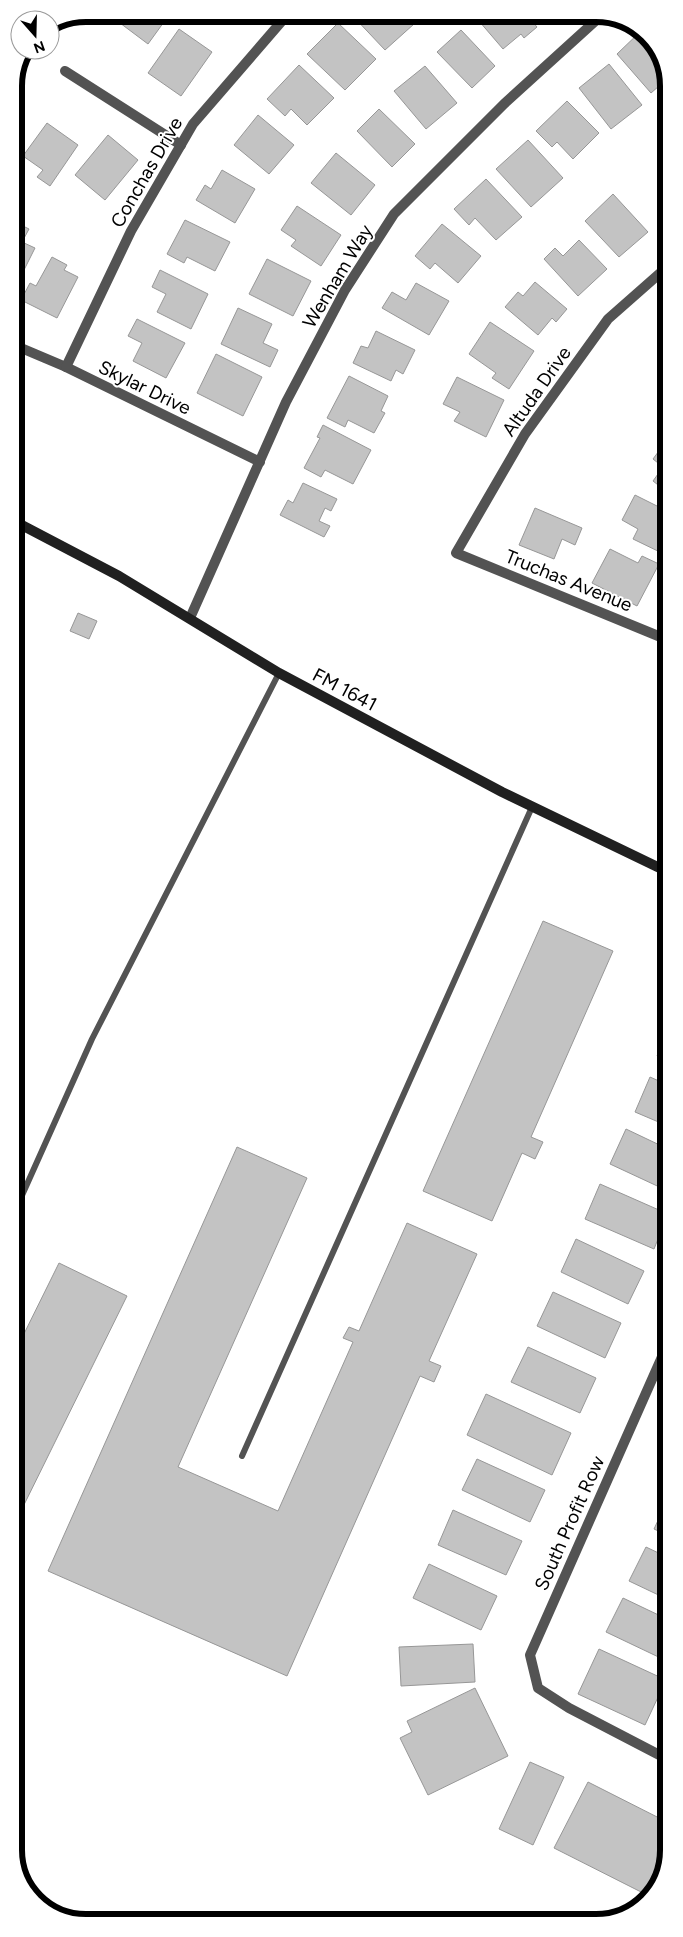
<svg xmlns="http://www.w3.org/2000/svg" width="683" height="1937" viewBox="0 0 683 1937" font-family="Figtree,sans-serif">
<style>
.building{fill:#c3c3c3;stroke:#979797}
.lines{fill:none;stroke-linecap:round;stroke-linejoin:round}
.service{stroke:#535353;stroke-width:6}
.minor{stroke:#535353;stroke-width:10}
.secondary{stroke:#202020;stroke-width:10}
.labels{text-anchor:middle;stroke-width:4;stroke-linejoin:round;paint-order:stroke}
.street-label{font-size:19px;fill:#000;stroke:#fff}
.rim{fill:none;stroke:#000;stroke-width:6}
</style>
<rect width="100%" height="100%" fill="#fff"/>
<!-- building -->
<g class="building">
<polygon points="121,14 167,14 169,15 148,44 116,20"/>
<polygon points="351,14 405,14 414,24 385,50"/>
<polygon points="487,14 492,17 496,14 526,14 537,27 524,38 521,34 503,49 479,21"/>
<polygon points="338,23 376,59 345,90 307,54"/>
<polygon points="179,29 212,52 181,96 148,73"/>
<polygon points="461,30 495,66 472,88 437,52"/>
<polygon points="642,30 667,67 667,79 651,93 617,54"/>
<polygon points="609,64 642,105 611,129 579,88"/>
<polygon points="299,65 334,98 307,125 291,109 285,116 267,99"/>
<polygon points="425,66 457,103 426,129 394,91"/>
<polygon points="567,101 599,133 573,159 557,142 552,147 536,131"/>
<polygon points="379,109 415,144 392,167 357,131"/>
<polygon points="258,115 294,145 269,174 234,145"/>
<polygon points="47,123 78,145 50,186 37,177 43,170 23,156"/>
<polygon points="108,135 138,160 105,200 75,175"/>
<polygon points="528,140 563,178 531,207 496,169"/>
<polygon points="336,153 375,185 351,215 311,183"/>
<polygon points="222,170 255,189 235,223 196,200 205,185 211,189"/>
<polygon points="486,179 522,217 496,240 475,218 469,225 454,209"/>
<polygon points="613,194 648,232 619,257 585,221"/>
<polygon points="297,206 341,235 321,266 291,246 296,240 281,230"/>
<polygon points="185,220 230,242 215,271 187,257 184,263 167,254"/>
<polygon points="15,222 29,229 22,242 35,248 14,290"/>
<polygon points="442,224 481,256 458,283 435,263 430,269 415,256"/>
<polygon points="579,240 607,269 578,296 544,259 555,248 563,256"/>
<polygon points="52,257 67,265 64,270 78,277 57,318 21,300 30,283 36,286"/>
<polygon points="267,259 311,281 293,316 249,294"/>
<polygon points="160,270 208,294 191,329 157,312 166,294 152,287"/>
<polygon points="535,282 567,309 556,322 552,318 538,335 505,307 518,292 523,296"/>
<polygon points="416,283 449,301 429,335 382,308 392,292 406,300"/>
<polygon points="238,308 272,324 263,343 278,350 270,367 221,344"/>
<polygon points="137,319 185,343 166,378 133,361 142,343 128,336"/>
<polygon points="490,322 534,351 509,389 492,378 496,373 469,354"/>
<polygon points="376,331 415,350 403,374 396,370 391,381 353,363 361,346 368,348"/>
<polygon points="216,354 262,377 243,416 197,393"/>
<polygon points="349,376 388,396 381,411 385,413 374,433 348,420 345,427 327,418"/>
<polygon points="457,377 504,400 486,437 454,421 460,412 443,404"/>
<polygon points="323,425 371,450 353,484 325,470 321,477 304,468 320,438 317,437"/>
<polygon points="667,440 667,492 653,481 663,467 653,459"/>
<polygon points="303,483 337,499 331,511 325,508 319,521 330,526 324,537 280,515 288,500 293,503"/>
<polygon points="635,495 667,511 667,548 664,554 633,539 638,529 622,520"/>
<polygon points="535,508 582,528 575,545 562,539 554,559 519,545"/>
<polygon points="610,549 638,563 642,556 659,564 637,606 592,583"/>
<polygon points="78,613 97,621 89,639 70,631"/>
<polygon points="543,921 613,951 531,1137 543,1142 535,1159 522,1153 492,1221 423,1191"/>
<polygon points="668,1034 668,1062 657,1056"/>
<polygon points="650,1077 668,1085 668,1126 635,1112"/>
<polygon points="626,1129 668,1149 668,1191 610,1164"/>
<polygon points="237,1147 307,1178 178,1467 278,1511 353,1342 343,1338 349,1327 359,1331 407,1223 477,1254 429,1361 441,1366 434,1382 420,1376 287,1676 48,1571"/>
<polygon points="600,1184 668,1214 654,1249 585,1219"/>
<polygon points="576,1239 644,1271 628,1304 561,1272"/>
<polygon points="59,1263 127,1296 16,1521 16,1350"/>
<polygon points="553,1292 621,1323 605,1358 537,1326"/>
<polygon points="528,1347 596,1378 580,1413 511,1382"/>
<polygon points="486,1394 571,1433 552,1475 467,1435"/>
<polygon points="477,1459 545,1490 530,1522 462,1490"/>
<polygon points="669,1497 669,1536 654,1529"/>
<polygon points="453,1510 522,1541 506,1575 438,1545"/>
<polygon points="646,1547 669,1558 669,1600 629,1581"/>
<polygon points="429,1564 497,1596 481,1630 413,1598"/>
<polygon points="623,1598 669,1620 669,1662 606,1632"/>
<polygon points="473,1644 475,1682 401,1686 399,1647"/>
<polygon points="599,1649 666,1680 645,1725 578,1694"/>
<polygon points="475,1688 508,1756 428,1795 400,1738 412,1732 407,1721"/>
<polygon points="530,1762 564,1777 533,1845 499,1829"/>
<polygon points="588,1782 669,1823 669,1851 654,1895 651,1897 554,1848"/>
</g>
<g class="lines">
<!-- service -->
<g class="service">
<polyline points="15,1211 92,1039 279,673"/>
<polyline points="242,1456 532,807"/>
</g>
<!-- minor -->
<g class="minor">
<polyline points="65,71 181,145"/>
<polyline points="667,267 608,319 525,434 456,553 668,640"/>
<polyline points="14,345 66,367 260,462"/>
<polyline points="66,367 131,231 193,124 288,14"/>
<polyline points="190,618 286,402 345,290 394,214 504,104 603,14"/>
<polyline points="669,1341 530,1655 538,1688 569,1708 669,1760"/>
</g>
<!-- secondary -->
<polyline class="secondary" points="14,521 119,576 279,673 502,792 668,872"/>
</g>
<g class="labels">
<!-- street labels -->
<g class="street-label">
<text transform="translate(146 172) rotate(-60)" y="7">Conchas Drive</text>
<text transform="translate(337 276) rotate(-59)" y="7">Wenham Way</text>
<text transform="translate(145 387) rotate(26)" y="7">Skylar Drive</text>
<text transform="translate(536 391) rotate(-55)" y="7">Altuda Drive</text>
<text transform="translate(569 580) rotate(22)" y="7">Truchas Avenue</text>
<text transform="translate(345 689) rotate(28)" y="7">FM 1641</text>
<text transform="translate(569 1523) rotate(-66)" y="7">South Profit Row</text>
</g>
</g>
<!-- crop -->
<path d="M0 0H683V1937H0ZM86 22H596A64 64 0 0 1 660 86V1850A64 64 0 0 1 596 1914H86A64 64 0 0 1 22 1850V86A64 64 0 0 1 86 22Z" fill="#fff" fill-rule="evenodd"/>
<path class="rim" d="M86 22H596A64 64 0 0 1 660 86V1850A64 64 0 0 1 596 1914H86A64 64 0 0 1 22 1850V86A64 64 0 0 1 86 22Z"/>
<!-- north arrow -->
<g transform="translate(35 35) rotate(160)"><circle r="24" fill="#ffffff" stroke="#999999"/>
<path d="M0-4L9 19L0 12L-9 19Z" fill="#000000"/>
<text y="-8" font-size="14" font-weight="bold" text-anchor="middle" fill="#000000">N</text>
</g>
</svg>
